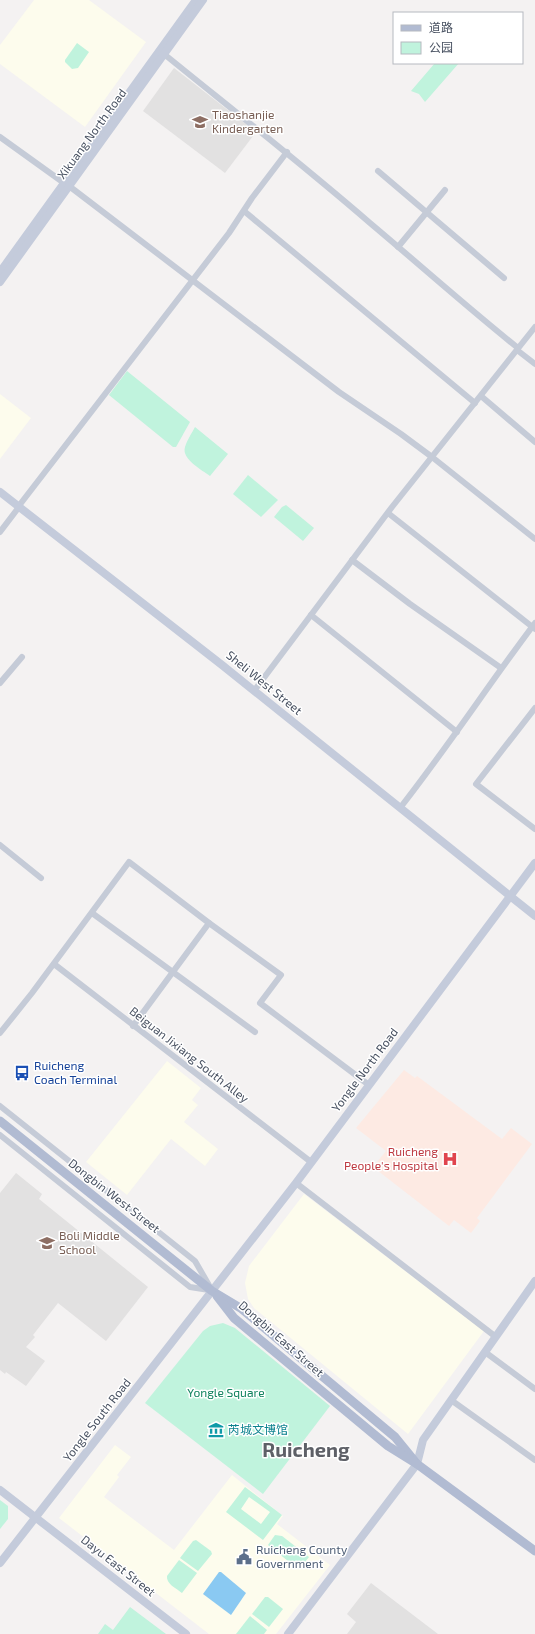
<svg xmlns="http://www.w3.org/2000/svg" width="535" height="1634" viewBox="0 0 535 1634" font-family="'Exo 2','Noto Sans SC',sans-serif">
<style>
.commercial{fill:#fdfced}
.education{fill:#e2e1e1}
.medical{fill:#fdeae3}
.green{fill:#c0f3dd;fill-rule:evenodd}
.water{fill:#8ac9f2}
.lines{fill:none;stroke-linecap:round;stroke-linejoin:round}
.street{stroke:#c5cbd7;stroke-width:6}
.secondary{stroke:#c4cbdb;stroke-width:8}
.primary{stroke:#b1bbd2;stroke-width:9}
.labels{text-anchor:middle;stroke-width:3;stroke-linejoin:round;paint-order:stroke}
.education-label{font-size:12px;fill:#785e54;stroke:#fff;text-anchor:start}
.street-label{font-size:12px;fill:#485161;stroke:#fff}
.transit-label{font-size:12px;fill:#164399;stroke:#fff;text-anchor:start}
.health-label{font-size:12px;fill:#be3a42;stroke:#fff;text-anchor:end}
.park-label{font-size:12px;fill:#12835f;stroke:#fff}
.culture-label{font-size:12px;fill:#0d838f;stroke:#fff;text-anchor:start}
.service-label{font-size:12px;fill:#4e5e75;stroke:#fff;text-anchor:start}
.town-label{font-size:20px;font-weight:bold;fill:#5e6067;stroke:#fff}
</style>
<rect width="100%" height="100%" fill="#f4f2f2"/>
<!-- commercial -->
<g class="commercial">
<polygon points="34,0 89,0 146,42 85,127 0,64 0,45"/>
<polygon points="0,394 31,418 0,459"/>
<polygon points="167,1061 201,1088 192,1100 198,1105 184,1122 218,1149 205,1166 171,1139 127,1195 86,1162"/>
<polygon points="304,1194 484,1331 408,1434 254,1308 248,1299 245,1283 249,1266"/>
<polygon points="115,1445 131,1457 117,1475 119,1477 104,1497 174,1550 232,1475 283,1516 277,1524 330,1565 276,1634 209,1634 59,1518"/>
</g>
<!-- education -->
<g class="education">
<polygon points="174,68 256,132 225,173 143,111"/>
<polygon points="16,1173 42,1194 39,1199 148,1287 106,1341 58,1303 33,1335 35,1337 26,1347 45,1361 26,1386 6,1372 5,1374 0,1370 0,1193"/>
<polygon points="371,1583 438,1634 347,1634 356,1622 347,1614"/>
</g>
<!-- medical -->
<polygon class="medical" points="404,1070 415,1078 417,1076 502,1139 511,1128 532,1144 477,1218 480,1221 471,1233 454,1220 449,1226 373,1167 386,1151 356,1128"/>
<!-- green -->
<g class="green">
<polygon points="77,43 89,52 78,68 72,69 65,62 65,60"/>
<polygon points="435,63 459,63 425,102 419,94 411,91"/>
<polygon points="127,371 190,422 176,447 173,447 109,395"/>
<path d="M195 427 228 454 210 476C202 470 181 459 185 447 187 440 192 433 195 427Z"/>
<polygon points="248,475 278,500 261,517 233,494"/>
<polygon points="286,505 314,528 303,541 274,517 282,507"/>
<polygon points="223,1323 235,1328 330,1406 263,1494 145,1403 203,1331 210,1326"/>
<path d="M245 1487 282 1515 263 1540 226 1512ZM249 1497 270 1512 261 1524 241 1509Z"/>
<polygon points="0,1500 8,1506 8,1519 0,1529"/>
<polygon points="275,1535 282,1536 309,1557 300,1568 298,1569 268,1545"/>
<polygon points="196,1540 211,1551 212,1554 198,1571 180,1558 193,1541"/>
<path d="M179 1560 197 1573 182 1593C176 1588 166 1584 167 1576Z"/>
<polygon points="265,1597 268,1597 283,1609 269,1627 252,1614"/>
<polygon points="130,1607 166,1634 98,1634 105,1624 113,1630"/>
<polygon points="250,1616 267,1630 264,1634 236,1634"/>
</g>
<!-- water -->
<polygon class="water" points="219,1572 221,1572 246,1593 231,1615 203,1594"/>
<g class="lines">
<!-- street -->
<g class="street">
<path d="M164 54C233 110 303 165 370 223 420 265 468 308 518 348"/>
<polyline points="0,137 64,183"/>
<polyline points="378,171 504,278"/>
<polyline points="69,186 339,392 401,434 432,457 535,539"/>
<polyline points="244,211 475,403"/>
<polyline points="398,247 445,190"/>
<polyline points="517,350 535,364"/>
<polyline points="481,396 535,442"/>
<polyline points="18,507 229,233 252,198 287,152"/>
<polyline points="388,513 535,629"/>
<polyline points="0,532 19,507"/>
<polyline points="352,560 410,604 501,668"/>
<polyline points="311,615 457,732"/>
<polyline points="0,683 22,657"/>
<polyline points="254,691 392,507 535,327"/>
<polyline points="535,708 476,784 535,829"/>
<path d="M400 808C447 748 489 684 535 623"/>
<polyline points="0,845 41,878"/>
<polyline points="92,913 255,1032"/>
<polyline points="54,964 311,1162"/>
<polyline points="133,1026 209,923"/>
<polyline points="0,1033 32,993 129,862 209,923 281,975 260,1003 369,1085"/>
<polyline points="0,1106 195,1261 210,1287"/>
<polyline points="0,1135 190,1287 209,1290"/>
<polyline points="296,1183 496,1337"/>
<polyline points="485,1352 535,1389"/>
<polyline points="451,1400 535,1460"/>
</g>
<!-- secondary -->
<g class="secondary">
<polyline points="0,272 196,0"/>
<polyline points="0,282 203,0"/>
<polyline points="0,492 222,665 535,916"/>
<polyline points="0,1490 186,1634"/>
<polyline points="0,1563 296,1183 535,863"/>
<polyline points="288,1634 417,1464 423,1440 535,1281"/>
</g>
<!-- primary -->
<g class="primary">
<polyline points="0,1121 212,1291 242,1309 395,1437 417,1464"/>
<polyline points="217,1296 234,1318 388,1446 417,1464 535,1551"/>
</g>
</g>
<!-- icons -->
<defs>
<symbol id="school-bare" viewBox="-9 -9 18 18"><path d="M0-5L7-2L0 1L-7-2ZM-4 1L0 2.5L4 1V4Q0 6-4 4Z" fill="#8d6e63" stroke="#fff" stroke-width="2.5" paint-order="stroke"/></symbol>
<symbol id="bus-bare" viewBox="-9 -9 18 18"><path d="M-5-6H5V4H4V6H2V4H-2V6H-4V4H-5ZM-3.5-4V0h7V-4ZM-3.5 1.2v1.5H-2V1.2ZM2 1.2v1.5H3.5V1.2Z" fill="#1a4fb4" stroke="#fff" stroke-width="2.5" paint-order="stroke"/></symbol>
<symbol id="hospital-bare" viewBox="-9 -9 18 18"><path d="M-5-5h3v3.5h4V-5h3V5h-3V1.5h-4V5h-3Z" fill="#e0444e" stroke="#fff" stroke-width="2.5" paint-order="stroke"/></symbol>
<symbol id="museum-bare" viewBox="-9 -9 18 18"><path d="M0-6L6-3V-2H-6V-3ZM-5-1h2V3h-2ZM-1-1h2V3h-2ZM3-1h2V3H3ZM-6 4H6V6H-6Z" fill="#0f9aa8" stroke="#fff" stroke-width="2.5" paint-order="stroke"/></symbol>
<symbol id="civic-bare" viewBox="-9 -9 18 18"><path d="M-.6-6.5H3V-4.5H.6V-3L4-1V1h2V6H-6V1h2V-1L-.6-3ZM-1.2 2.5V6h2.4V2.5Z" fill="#5c6f8a" stroke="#fff" stroke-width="2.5" paint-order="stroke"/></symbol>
</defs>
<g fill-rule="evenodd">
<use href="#school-bare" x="189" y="111" width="22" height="22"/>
<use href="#bus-bare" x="11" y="1062" width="22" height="22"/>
<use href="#hospital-bare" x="439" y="1148" width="22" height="22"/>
<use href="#school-bare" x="36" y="1232" width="22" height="22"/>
<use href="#museum-bare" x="205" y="1419" width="22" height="22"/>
<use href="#civic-bare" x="233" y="1546" width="22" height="22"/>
</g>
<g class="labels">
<!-- education labels -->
<g class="education-label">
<text x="212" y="119">Tiaoshanjie<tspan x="212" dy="14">Kindergarten</tspan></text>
<text x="59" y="1240">Boli Middle<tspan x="59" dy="14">School</tspan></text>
</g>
<!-- street labels -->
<g class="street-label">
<text transform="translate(92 134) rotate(-54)" y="4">Xikuang North Road</text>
<text transform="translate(264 683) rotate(39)" y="4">Sheli West Street</text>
<text transform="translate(189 1055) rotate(38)" y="4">Beiguan Jixiang South Alley</text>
<text transform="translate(365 1070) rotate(-53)" y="4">Yongle North Road</text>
<text transform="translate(114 1196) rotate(38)" y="4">Dongbin West Street</text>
<text transform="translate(281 1339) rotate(41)" y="4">Dongbin East Street</text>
<text transform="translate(97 1420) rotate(-52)" y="4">Yongle South Road</text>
<text transform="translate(118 1566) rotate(38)" y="4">Dayu East Street</text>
</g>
<!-- transit labels -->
<g class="transit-label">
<text x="34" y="1070">Ruicheng<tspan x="34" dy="14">Coach Terminal</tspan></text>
</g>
<!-- health labels -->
<g class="health-label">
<text x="438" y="1156">Ruicheng<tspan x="438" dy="14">People's Hospital</tspan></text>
</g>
<!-- park labels -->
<g class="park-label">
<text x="226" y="1397">Yongle Square</text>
</g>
<!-- culture labels -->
<g class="culture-label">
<text x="228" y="1434">芮城文博馆</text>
</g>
<!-- service labels -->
<g class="service-label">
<text x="256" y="1554">Ruicheng County<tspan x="256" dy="14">Government</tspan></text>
</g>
<!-- town labels -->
<g class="town-label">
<text x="306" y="1457">Ruicheng</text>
</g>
</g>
<!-- legend -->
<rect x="393" y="12" width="130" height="52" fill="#ffffff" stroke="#b6b9c0"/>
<rect x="401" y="25" width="20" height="6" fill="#b1bbd2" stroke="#b6b9c0"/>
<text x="429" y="32" font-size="12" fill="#485161">道路</text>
<rect x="401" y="42" width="20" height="12" fill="#c0f3dd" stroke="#b6b9c0"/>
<text x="429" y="52" font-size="12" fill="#485161">公园</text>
</svg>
